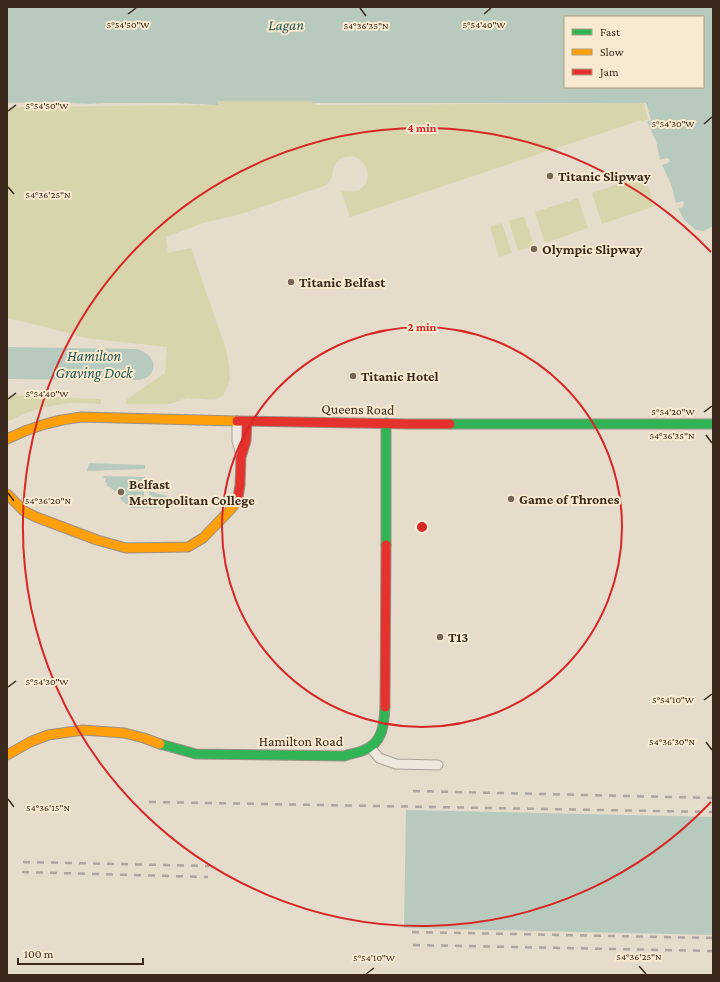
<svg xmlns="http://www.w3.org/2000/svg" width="720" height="982" viewBox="0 0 720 982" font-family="'Crimson Pro',serif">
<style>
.green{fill:#d8d5ad}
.water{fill:#b7cabd;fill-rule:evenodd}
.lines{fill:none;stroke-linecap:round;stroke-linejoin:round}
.street-casing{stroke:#aba195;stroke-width:11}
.fast-casing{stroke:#9a9085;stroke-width:11}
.slow-casing{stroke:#9a9085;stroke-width:11}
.jam-casing{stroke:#9a9085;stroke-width:11}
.street{stroke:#ede7de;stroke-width:9}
.fast{stroke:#30b455;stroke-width:9}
.slow{stroke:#ff9f0a;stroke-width:9}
.jam{stroke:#e5322d;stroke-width:9}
.rail{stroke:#aca69e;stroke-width:2.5;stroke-dasharray:7 7;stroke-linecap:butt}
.ticks{fill:none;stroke:#3a291c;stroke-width:1.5}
.ring{fill:none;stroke:#d62828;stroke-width:2}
.poi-dot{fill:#766859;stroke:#f8ead0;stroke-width:1.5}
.labels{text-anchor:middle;stroke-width:4;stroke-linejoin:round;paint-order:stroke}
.poi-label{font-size:14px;font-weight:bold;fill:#3a291c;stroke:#f8ead0;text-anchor:start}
.street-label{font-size:14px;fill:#3a291c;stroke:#f8ead0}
.water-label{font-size:15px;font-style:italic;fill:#2a5a54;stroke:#f8ead0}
.ticks-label{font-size:10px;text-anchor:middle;fill:#3a291c;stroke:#f8ead0;stroke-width:4;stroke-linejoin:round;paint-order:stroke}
.centre{fill:#d62828;stroke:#f8ead0;stroke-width:2}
.ring-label{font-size:12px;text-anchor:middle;font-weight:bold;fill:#d62828;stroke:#f8ead0;stroke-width:4;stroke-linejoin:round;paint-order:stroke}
</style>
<rect width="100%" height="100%" fill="#e6dccb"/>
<!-- green -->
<g class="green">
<path d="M218 101H311L313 103 317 105 644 103 648 119 642 122 641 120 350 217 341 191C380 199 372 149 344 157 342 157 341 158 339 160 330 168 335 175 329 182 328 184 326 185 324 186L238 215 206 222 166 237 168 253 191 248 226 349 229 365 230 380 223 396 214 400 187 398 170 404H126V400L165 373 167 347 85 338 46 327 7 318V107L218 105Z"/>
<polygon points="644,175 655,206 602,224 592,193"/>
<polygon points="578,198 588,228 545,243 535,212"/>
<polygon points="524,216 534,246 518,251 509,221"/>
<polygon points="502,223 512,253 499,257 490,227"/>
<path d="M7 395 101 399V404C91 403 80 403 70 403 48 405 26 412 7 422Z"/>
</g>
<!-- water -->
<g class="water">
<path d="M7 7H713V226L703 231 696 230 684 220 678 208 683 207 684 203 683 201 676 203 671 184 662 165 668 163 670 161 669 159 666 158 660 160 656 141 647 122 651 120 646 103H313L311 101H218V105L172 103H106L90 104 40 102 7 103ZM565 17H703V87H565Z"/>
<path d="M7 347 137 349C140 350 143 351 146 353 159 363 154 377 140 380L7 379Z"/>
<polygon points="89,463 145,465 145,469 87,471"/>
<polygon points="104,476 145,477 144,485 136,484 136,487 144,489 144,499 148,500 148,508 131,508 120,499 122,495 106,485 107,483 105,482 106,478 103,478"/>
<polygon points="149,491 167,496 166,500 173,502 173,507 150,508"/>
<polygon points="406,810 713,817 713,935 404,928"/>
</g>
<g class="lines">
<defs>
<g id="street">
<polyline points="237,422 237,441 241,455"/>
<polyline points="370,747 379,758 396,764 438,765"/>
</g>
<g id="fast">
<polyline points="450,424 713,424"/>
<polyline points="386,545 386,423"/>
<path d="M160 744 196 754 344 756C350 754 357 753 362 751 383 744 384 725 385 707"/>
</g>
<g id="slow">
<path d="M7 439C31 427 54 420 81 417L237 421"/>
<polyline points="7,494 24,511 36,517 97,540 126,548 188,547 203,538 231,509 235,504 238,497"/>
<polyline points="7,755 30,742 48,735 83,730 124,733 144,738 160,744"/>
</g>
<g id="jam">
<polyline points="237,421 410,424 450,424"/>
<polyline points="238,497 240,485 241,457 246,441 247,422"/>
<polyline points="385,707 386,545"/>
</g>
</defs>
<!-- street casing -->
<use href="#street" class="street-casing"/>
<!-- fast casing -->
<use href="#fast" class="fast-casing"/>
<!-- slow casing -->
<use href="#slow" class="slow-casing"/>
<!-- jam casing -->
<use href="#jam" class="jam-casing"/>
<!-- street -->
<use href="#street" class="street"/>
<!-- fast -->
<use href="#fast" class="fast"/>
<!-- slow -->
<use href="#slow" class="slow"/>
<!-- jam -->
<use href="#jam" class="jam"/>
<!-- rail -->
<g class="rail">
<polyline points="413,791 713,798"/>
<polyline points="149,802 713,812"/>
<polyline points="23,862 209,866"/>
<polyline points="22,872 208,877"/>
<polyline points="412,932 713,938"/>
<polyline points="413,945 713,951"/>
</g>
</g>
<!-- ticks -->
<path class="ticks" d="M360 8 366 16M128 14 136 8M484 14 491 8M8 111 16 105M704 124 712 117M8 187 14 194M8 399 16 393M704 412 712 406M706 435 712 443M8 493 14 501M8 687 16 681M704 700 712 694M706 742 712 750M8 799 14 807M639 966 646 974M366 974 374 968"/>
<!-- distance rings -->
<g class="ring">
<circle cx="422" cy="527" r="200"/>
<path d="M711 802A399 399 0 1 1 711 252"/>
</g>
<!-- markers -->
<g class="poi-dot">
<circle cx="550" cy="176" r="4"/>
<circle cx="534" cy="249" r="4"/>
<circle cx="291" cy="282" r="4"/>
<circle cx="353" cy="376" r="4"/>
<circle cx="121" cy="492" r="4"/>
<circle cx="511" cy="499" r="4"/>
<circle cx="440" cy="637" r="4"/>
</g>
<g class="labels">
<!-- poi labels -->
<g class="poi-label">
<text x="558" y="181">Titanic Slipway</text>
<text x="542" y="254">Olympic Slipway</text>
<text x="299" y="287">Titanic Belfast</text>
<text x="361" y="381">Titanic Hotel</text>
<text x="129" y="489">Belfast<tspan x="129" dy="16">Metropolitan College</tspan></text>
<text x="519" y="504">Game of Thrones</text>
<text x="448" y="642">T13</text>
</g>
<!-- street labels -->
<g class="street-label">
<text transform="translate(358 409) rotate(1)" y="5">Queens Road</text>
<text x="301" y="746">Hamilton Road</text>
</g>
<!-- water labels -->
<g class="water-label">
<text transform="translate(286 25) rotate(-1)" y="5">Lagan</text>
<text x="94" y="361">Hamilton<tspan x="94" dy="17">Graving Dock</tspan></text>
</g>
</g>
<g class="ticks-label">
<text x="128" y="28">5°54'50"W</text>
<text x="484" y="28">5°54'40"W</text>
<text x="366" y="29">54°36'35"N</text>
<text x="47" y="109">5°54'50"W</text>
<text x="673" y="127">5°54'30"W</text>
<text x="48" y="198">54°36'25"N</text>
<text x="47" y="397">5°54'40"W</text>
<text x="673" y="415">5°54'20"W</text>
<text x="672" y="439">54°36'35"N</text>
<text x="48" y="504">54°36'20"N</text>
<text x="47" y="685">5°54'30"W</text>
<text x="673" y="703">5°54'10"W</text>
<text x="672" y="745">54°36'30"N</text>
<text x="48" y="811">54°36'15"N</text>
<text x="639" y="960">54°36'25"N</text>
<text x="374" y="961">5°54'10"W</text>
</g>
<circle cx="422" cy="527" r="6" class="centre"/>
<g class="ring-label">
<text x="422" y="132">4 min</text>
<text x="422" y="331">2 min</text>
</g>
<!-- border -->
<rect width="720" height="982" fill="none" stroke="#3a291c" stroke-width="16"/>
<!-- legend -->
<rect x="564" y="16" width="140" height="72" fill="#f8ead0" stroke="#ac9d88"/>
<rect x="572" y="29" width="20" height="6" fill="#30b455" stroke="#ac9d88"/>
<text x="600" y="36" font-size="12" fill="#3a291c">Fast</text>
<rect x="572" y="49" width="20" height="6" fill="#ff9f0a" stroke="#ac9d88"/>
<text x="600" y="56" font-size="12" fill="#3a291c">Slow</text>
<rect x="572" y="69" width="20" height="6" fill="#e5322d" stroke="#ac9d88"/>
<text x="600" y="76" font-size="12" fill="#3a291c">Jam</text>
<!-- scale -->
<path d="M18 958v6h125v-6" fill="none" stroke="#3a291c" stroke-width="2"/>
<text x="24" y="958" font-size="12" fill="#3a291c" stroke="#f8ead0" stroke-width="3" paint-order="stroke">100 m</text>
</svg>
